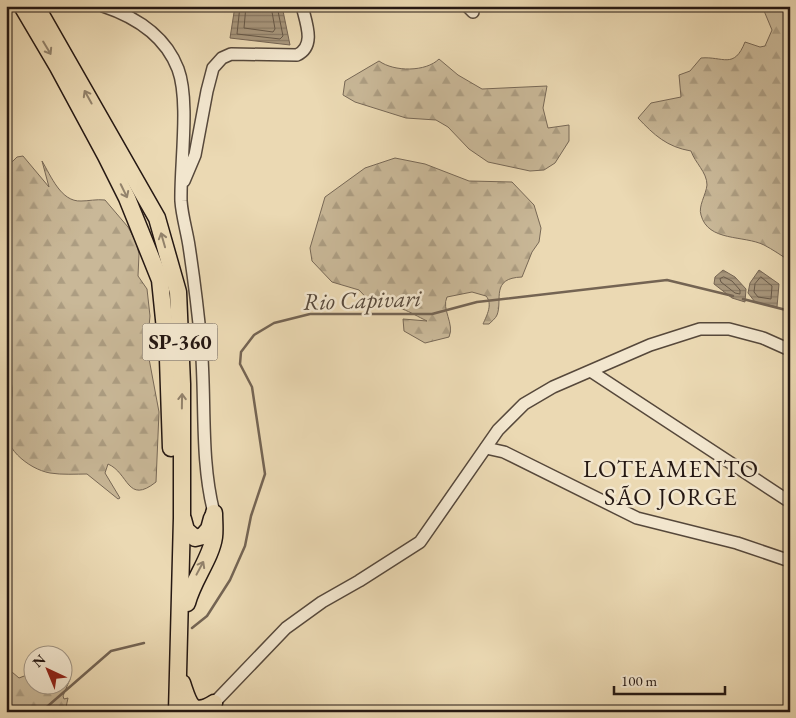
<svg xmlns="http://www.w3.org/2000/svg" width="796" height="718" viewBox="0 0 796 718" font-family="'EB Garamond',serif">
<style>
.forest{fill:url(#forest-firs);stroke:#776856}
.water{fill:url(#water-rules);stroke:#746453}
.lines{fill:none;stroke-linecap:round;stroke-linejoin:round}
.shore{stroke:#665848;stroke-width:1}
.stream{stroke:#746453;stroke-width:2.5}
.minor-casing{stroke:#56483b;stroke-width:14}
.highway-casing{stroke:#251813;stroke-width:19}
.minor{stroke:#f2e6ce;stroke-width:11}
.highway{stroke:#ebd9b3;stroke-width:16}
.oneway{stroke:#92826b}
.labels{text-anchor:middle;stroke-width:5;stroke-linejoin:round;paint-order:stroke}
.shield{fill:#f2e6ce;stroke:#62564b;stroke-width:1}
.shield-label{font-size:21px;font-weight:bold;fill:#251813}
.water-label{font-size:24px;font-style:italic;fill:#594b3d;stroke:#f2e6ce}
.neighbourhood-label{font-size:24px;letter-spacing:1px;fill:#251813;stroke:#f2e6ce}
</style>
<defs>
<pattern id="forest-firs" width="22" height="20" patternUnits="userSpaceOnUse" patternTransform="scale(1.25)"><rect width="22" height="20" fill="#c9b898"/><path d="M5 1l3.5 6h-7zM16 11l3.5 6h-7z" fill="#ac9d82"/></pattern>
<pattern id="water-rules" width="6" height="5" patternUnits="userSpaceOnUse" patternTransform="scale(1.25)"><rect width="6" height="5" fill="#a8977d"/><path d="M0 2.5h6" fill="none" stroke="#897a65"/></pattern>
</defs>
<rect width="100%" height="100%" fill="#ebd9b3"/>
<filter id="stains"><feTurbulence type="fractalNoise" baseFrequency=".004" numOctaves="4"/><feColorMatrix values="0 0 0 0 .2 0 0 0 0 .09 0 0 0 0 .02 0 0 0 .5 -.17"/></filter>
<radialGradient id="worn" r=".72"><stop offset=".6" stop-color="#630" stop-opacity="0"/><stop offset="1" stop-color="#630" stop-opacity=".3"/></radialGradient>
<!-- forest -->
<g class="forest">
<path d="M762 6H790V261C782 256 772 249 764 245 744 235 708 242 701 215 698 206 706 195 707 185 707 172 695 163 691 151 667 147 654 135 638 118L651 103 681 97 679 75 690 71 701 58C723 56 734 70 745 42L760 47 765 46 772 30Z"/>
<path d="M439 59 458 75 482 89 547 86 543 108 548 128 569 125V141L555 163 544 170 530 171 488 162 469 149 448 127 436 120 406 118 355 102 343 95 345 81 379 61C394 72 426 72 439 59Z"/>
<path d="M23 156 49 187 42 161C51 176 61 202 81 201 89 201 96 199 105 200L128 227 136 242 139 254 138 276 147 289 150 316 147 348 159 412 156 482C127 505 129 473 108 464L105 473 120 498 118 499 87 474C76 474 62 475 50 473 28 469 0 446 6 422 11 405 17 387 6 370V168L17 157Z"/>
<path d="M395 158 425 164 469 181 512 182 534 205 541 228 539 242 532 252 522 277C490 278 503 300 497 315 496 318 491 322 489 324H483C487 315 493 304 486 296L472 292 447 297C441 309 455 324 449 337L425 343 404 331 403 319 427 321C410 313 395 301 377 309L359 290 332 282 312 261 310 248 325 197 365 168Z"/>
<polygon points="63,662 71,671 70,679 63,696 64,699 68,698 65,712 6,712 9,692 7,676 12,672 19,678 32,673 32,686 62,686"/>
</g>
<!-- water -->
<g class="water">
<polygon points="235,6 282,6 290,45 230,38"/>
<polygon points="723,270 735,277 746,289 745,302 732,298 714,284 715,277"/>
<polygon points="759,270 779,284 777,307 755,302 748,293 750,283"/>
</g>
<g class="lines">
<!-- shore -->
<g class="shore">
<polyline points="240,6 237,34 280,39 283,36 277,6"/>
<polyline points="246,6 244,28 273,32 275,29 271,6"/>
<polygon points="724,277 732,281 740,290 740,294 735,293 721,282 720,279"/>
<polygon points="761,277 772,286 771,299 758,297 754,292 755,284"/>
</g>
<!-- stream -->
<g class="stream">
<polyline points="743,299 790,311"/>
<polyline points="192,628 207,616 230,580 245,546 251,516 265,474 252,387 240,364 241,352 254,335 274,323 310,314 432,314 477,302 667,280 733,296"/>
<polyline points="41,712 111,651 144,643"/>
</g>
<defs>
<g id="minor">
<path d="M103 6C136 17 165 35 178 69 190 101 180 166 181 201 182 216 187 232 189 246 194 279 198 311 201 344 206 400 200 459 214 513"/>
<polyline points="467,6 473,12"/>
<path d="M184 181 195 155 207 91 213 68 222 58 231 54 297 55C316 46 306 23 302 6"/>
<polyline points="592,372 790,502"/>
<polyline points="486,448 504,452 637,518 737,543 790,561"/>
<polyline points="214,703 286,628 322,602 359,581 420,542 498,430 524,404 553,387 650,345 700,329 729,329 763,338 790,350"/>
</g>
<g id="highway">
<polyline points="22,6 58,67 106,156 127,198 160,280 168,359 171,448"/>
<polyline points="36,6 157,218 178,292 182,384 182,518 177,712"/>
<polyline points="183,519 186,530 195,538 203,536 209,529 212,518"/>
<path d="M187 603C193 580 211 558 214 537 215 530 214 521 214 513"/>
<path d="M182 683C189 703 191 717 214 703"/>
</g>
</defs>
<!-- minor casing -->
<use href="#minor" class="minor-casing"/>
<!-- highway casing -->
<use href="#highway" class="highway-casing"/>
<!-- minor -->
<use href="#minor" class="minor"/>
<!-- highway -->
<use href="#highway" class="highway"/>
</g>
<!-- one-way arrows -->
<defs><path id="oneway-shaft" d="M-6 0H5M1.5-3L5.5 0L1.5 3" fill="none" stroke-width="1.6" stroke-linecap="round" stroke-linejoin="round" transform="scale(1.25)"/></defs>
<g class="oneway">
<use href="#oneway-shaft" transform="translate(47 48) rotate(59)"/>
<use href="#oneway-shaft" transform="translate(88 97) rotate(-119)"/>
<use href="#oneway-shaft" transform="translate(124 191) rotate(64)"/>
<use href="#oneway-shaft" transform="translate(163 240) rotate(-106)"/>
<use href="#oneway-shaft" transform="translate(182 401) rotate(-89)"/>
<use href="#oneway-shaft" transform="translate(200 568) rotate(-62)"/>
</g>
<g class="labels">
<!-- shield labels -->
<rect class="shield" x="142.5" y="323.5" width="75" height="37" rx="4"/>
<g class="shield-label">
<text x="180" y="349">SP-360</text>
</g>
<!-- water labels -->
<g class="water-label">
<text transform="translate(362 300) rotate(-2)" y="8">Rio Capivari</text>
</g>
<!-- neighbourhood labels -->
<g class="neighbourhood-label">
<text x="671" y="477">LOTEAMENTO<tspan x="671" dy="28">SÃO JORGE</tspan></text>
</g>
</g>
<!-- margin -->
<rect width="796" height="718" fill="none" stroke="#ebd9b3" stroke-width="25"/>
<rect x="8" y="8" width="781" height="703" fill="none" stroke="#251813" stroke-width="2.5"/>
<rect x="12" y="12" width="771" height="693" fill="none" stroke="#251813"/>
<!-- north arrow -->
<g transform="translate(48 670) rotate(316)"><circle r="24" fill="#f2e6ce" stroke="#a09483"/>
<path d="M0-4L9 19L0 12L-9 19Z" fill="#8f2418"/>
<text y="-8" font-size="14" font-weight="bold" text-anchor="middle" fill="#251813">N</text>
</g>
<!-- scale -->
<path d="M614 686v8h111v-8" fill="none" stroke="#251813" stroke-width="2.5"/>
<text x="621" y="686" font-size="15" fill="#251813" stroke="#f2e6ce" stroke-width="4" paint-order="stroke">100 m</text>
<rect width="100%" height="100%" filter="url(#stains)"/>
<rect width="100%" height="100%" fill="url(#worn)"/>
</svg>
